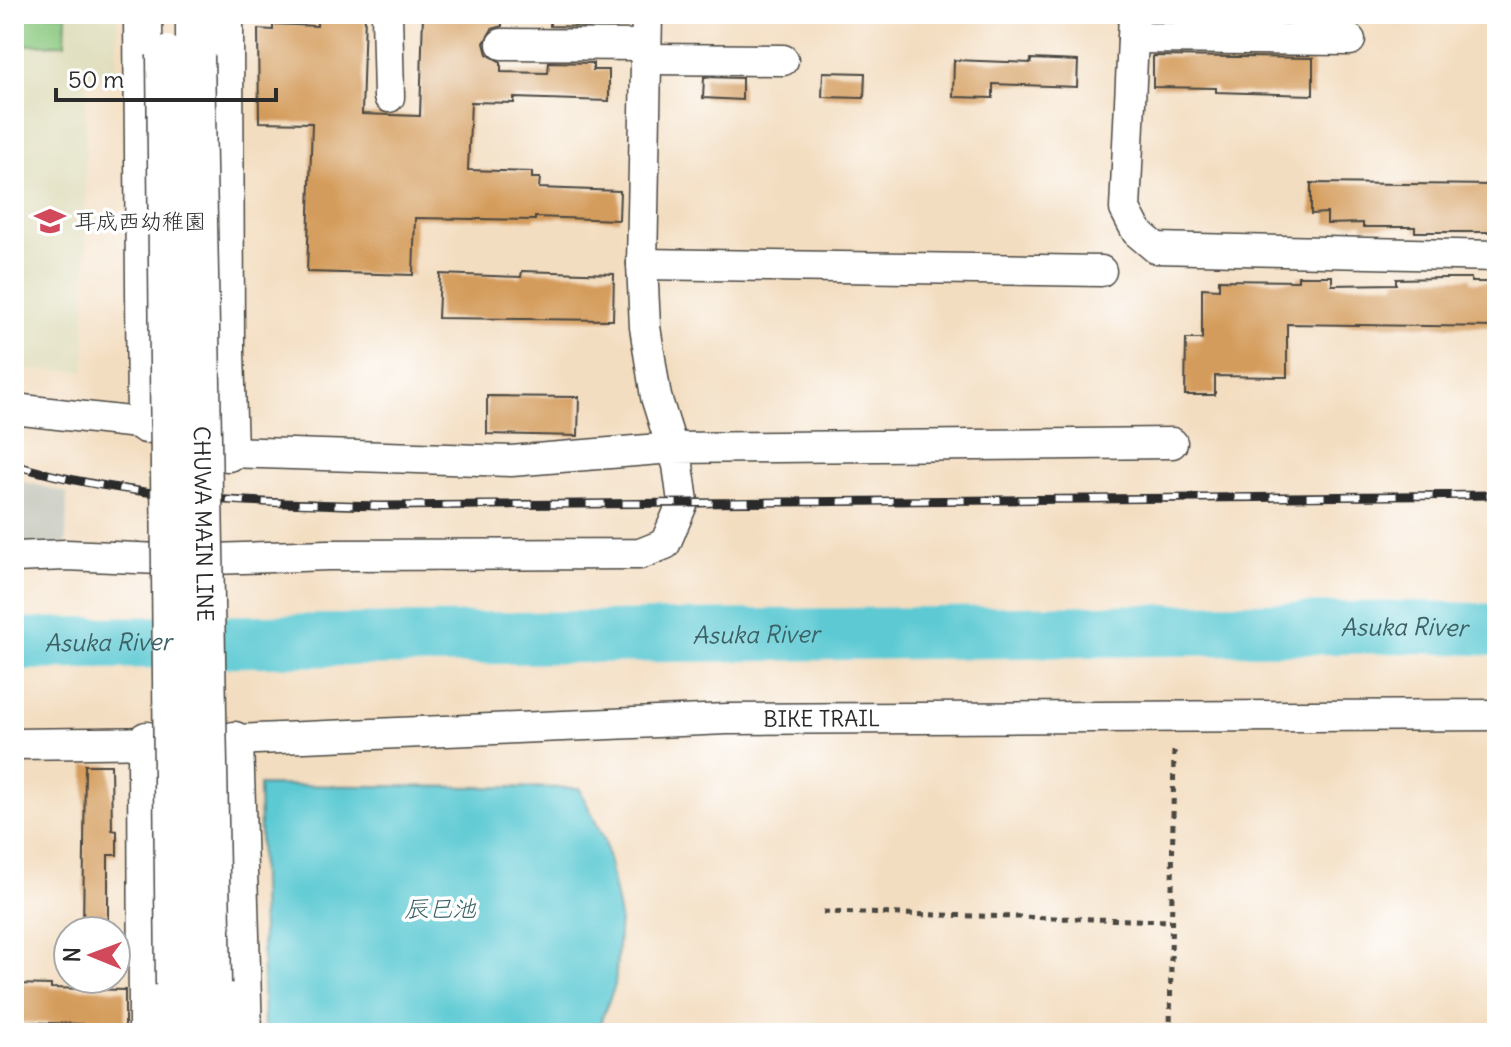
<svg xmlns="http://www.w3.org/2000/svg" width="1511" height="1047" viewBox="0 0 1511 1047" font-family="Delius,'Klee One',sans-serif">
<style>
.built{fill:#dfddbb}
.industrial{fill:#c3c6b9}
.green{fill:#89c87e;stroke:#5a7a54;stroke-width:2}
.water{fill:#5cc9d3;stroke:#447a7f;stroke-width:2}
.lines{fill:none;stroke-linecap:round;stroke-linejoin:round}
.river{stroke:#5cc9d3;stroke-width:52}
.building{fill:#d49c5b}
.minor-casing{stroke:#494641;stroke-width:33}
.major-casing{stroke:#494641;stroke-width:41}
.path{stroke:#494641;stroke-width:5;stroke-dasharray:6 6;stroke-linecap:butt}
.minor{stroke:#fff;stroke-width:30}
.major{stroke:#fff;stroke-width:38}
.rail-casing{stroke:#2b2b2b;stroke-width:9}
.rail{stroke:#fff;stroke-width:6;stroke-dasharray:18;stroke-linecap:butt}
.major-bridge-casing{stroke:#494641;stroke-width:41;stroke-linecap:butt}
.major-bridge{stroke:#fff;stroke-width:38}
.labels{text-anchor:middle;stroke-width:7;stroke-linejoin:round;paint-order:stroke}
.poi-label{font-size:22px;fill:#2b2b2b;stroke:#fff;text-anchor:start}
.street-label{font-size:22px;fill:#2b2b2b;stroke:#fff}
.water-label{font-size:24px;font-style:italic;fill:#3c6266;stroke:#fff}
</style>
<rect width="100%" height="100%" fill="#fff"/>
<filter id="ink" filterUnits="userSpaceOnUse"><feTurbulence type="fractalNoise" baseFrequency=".0125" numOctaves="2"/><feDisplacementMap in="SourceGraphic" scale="16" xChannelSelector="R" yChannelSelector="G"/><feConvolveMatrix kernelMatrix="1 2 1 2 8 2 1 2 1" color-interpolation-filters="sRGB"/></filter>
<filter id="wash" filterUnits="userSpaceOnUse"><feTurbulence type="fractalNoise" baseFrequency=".006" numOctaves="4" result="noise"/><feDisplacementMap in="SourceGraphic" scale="32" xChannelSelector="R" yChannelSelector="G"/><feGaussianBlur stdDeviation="1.8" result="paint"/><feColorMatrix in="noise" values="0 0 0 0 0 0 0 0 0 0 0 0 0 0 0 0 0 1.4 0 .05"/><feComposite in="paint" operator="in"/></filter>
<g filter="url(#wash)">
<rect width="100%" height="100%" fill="#f3ddc0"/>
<!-- built -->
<polygon class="built" points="14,14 117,14 117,74 86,72 85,371 14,370"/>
<!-- industrial -->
<polygon class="industrial" points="14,479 67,493 66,544 14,545"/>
<!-- green -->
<polygon class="green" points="14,14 66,14 65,44 14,45"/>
<!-- water -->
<polygon class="water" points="259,785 579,788 605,841 620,918 615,985 596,1033 264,1033"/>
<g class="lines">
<!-- river -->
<path class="river" id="s1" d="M14 644 1425 627 1497 630"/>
</g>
<g id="blocks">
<!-- building -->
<g class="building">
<polygon points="317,14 365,14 362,114 420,116 423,14 502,14 502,26 492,29 484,43 487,54 501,62 501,72 548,73 549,62 593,63 593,70 609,70 609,101 514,98 514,103 471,102 468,170 532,172 532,178 540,178 539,188 620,191 619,220 535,217 535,220 415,218 413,275 307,272 312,123 259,122 258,29 273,30 273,24 317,26"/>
<polygon points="550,14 595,14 595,27 550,26"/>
<polygon points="1222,14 1314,14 1314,22 1222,21"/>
<polygon points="1153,56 1313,58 1313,95 1216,92 1216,88 1153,87"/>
<polygon points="1031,59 1078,61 1077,87 993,84 993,98 953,97 954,60 1031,63"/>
<polygon points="823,72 865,73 864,98 822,97"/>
<polygon points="704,77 742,78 742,100 703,98"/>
<polygon points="1311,183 1497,185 1497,232 1415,232 1415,227 1363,227 1363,223 1327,224 1327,213 1311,214"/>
<polygon points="522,271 614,274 613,320 438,318 440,274 521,277"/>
<polygon points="1298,276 1332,276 1332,285 1396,284 1396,279 1445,278 1471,278 1471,282 1497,282 1497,327 1287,324 1287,377 1215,376 1215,395 1185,395 1186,339 1202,339 1202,288 1219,289 1219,280 1298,281"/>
<polygon points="487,396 579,397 578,436 487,434"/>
<polygon points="85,765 111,765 112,830 117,831 117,855 108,855 108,931 83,931"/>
<polygon points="14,984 51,985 51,988 125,990 125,1033 83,1033 83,1024 14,1022"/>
</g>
</g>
</g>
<g filter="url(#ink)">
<use href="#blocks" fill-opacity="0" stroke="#494641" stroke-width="2"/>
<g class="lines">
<defs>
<g id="minor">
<polyline points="387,14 389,97"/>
<polyline points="1134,14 1133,38 1350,40"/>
<polyline points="1133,38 1125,209 1137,232 1156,248 1497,256"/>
<polyline points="502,44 645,45"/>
<polyline points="646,59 783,60"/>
<polyline points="642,264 1101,271"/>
<polyline points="14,409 146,424 166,431"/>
<polyline points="208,445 228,452 511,461 672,448 656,397 645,327 642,264 647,14"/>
<polyline points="14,557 66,555 184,560 328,555 640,554 665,544 683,502 678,465 672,448 1172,443"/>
<path id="s2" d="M212 741 727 719 1497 715"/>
<polyline points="14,744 168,742"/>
</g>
<g id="major">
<polyline points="143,14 146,424"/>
<polyline points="195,14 195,56"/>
<polyline points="224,14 225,352 228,452"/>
<polyline points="147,741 148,1033"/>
<polyline points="234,741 243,1033"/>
<polyline points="212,984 213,1033"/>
<polyline points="175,985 176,1033"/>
</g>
</defs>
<!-- minor casing -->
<use href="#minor" class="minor-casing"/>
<!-- major casing -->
<use href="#major" class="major-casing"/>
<!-- path -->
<g class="path">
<polyline points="823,912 1171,921"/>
<polyline points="1170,1033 1174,746"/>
</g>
<!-- minor -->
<use href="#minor" class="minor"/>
<!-- major -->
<use href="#major" class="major"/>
<defs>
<path id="rail" d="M14 465C134 500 256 503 380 506L1497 495"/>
</defs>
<!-- rail casing -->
<use href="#rail" class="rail-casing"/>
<!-- rail -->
<use href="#rail" class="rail"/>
<defs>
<g id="major-bridge">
<polyline points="166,55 175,985"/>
<path id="s3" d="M195 56 212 984"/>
</g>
</defs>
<!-- major-bridge casing -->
<use href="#major-bridge" class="major-bridge-casing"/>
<!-- major-bridge -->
<use href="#major-bridge" class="major-bridge"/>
</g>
</g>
<!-- icons -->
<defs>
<symbol id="school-bare" viewBox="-9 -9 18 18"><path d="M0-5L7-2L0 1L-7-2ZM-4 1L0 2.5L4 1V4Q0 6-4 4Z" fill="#d1495b" stroke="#fff" stroke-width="2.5" paint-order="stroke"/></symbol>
</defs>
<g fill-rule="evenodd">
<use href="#school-bare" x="28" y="199" width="44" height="44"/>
</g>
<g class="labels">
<!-- poi labels -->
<g class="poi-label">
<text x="74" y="229">耳成西幼稚園</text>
</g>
<!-- street labels -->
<g class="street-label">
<text dy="8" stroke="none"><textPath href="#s3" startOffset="468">CHUWA MAIN LINE</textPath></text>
<text dy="8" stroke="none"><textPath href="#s2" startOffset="610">BIKE TRAIL</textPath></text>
</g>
<!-- water labels -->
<g class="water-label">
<text dy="8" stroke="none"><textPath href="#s1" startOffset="1390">Asuka River</textPath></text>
<text dy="8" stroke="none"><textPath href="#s1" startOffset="742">Asuka River</textPath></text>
<text dy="8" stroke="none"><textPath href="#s1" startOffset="94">Asuka River</textPath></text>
<text x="440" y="917">辰巳池</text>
</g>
</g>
<!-- margin -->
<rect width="1511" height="1047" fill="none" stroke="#fff" stroke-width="48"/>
<!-- north arrow -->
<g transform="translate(92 955) rotate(271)"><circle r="38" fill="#ffffff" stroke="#aaaaaa" stroke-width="2"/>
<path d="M0-6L14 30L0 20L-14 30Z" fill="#d1495b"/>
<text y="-12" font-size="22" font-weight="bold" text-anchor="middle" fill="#2b2b2b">N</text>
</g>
<!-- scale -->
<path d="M56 88v12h220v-12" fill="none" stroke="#2b2b2b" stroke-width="4"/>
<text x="68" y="88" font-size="24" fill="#2b2b2b" stroke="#ffffff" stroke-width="6" paint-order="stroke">50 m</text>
</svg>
